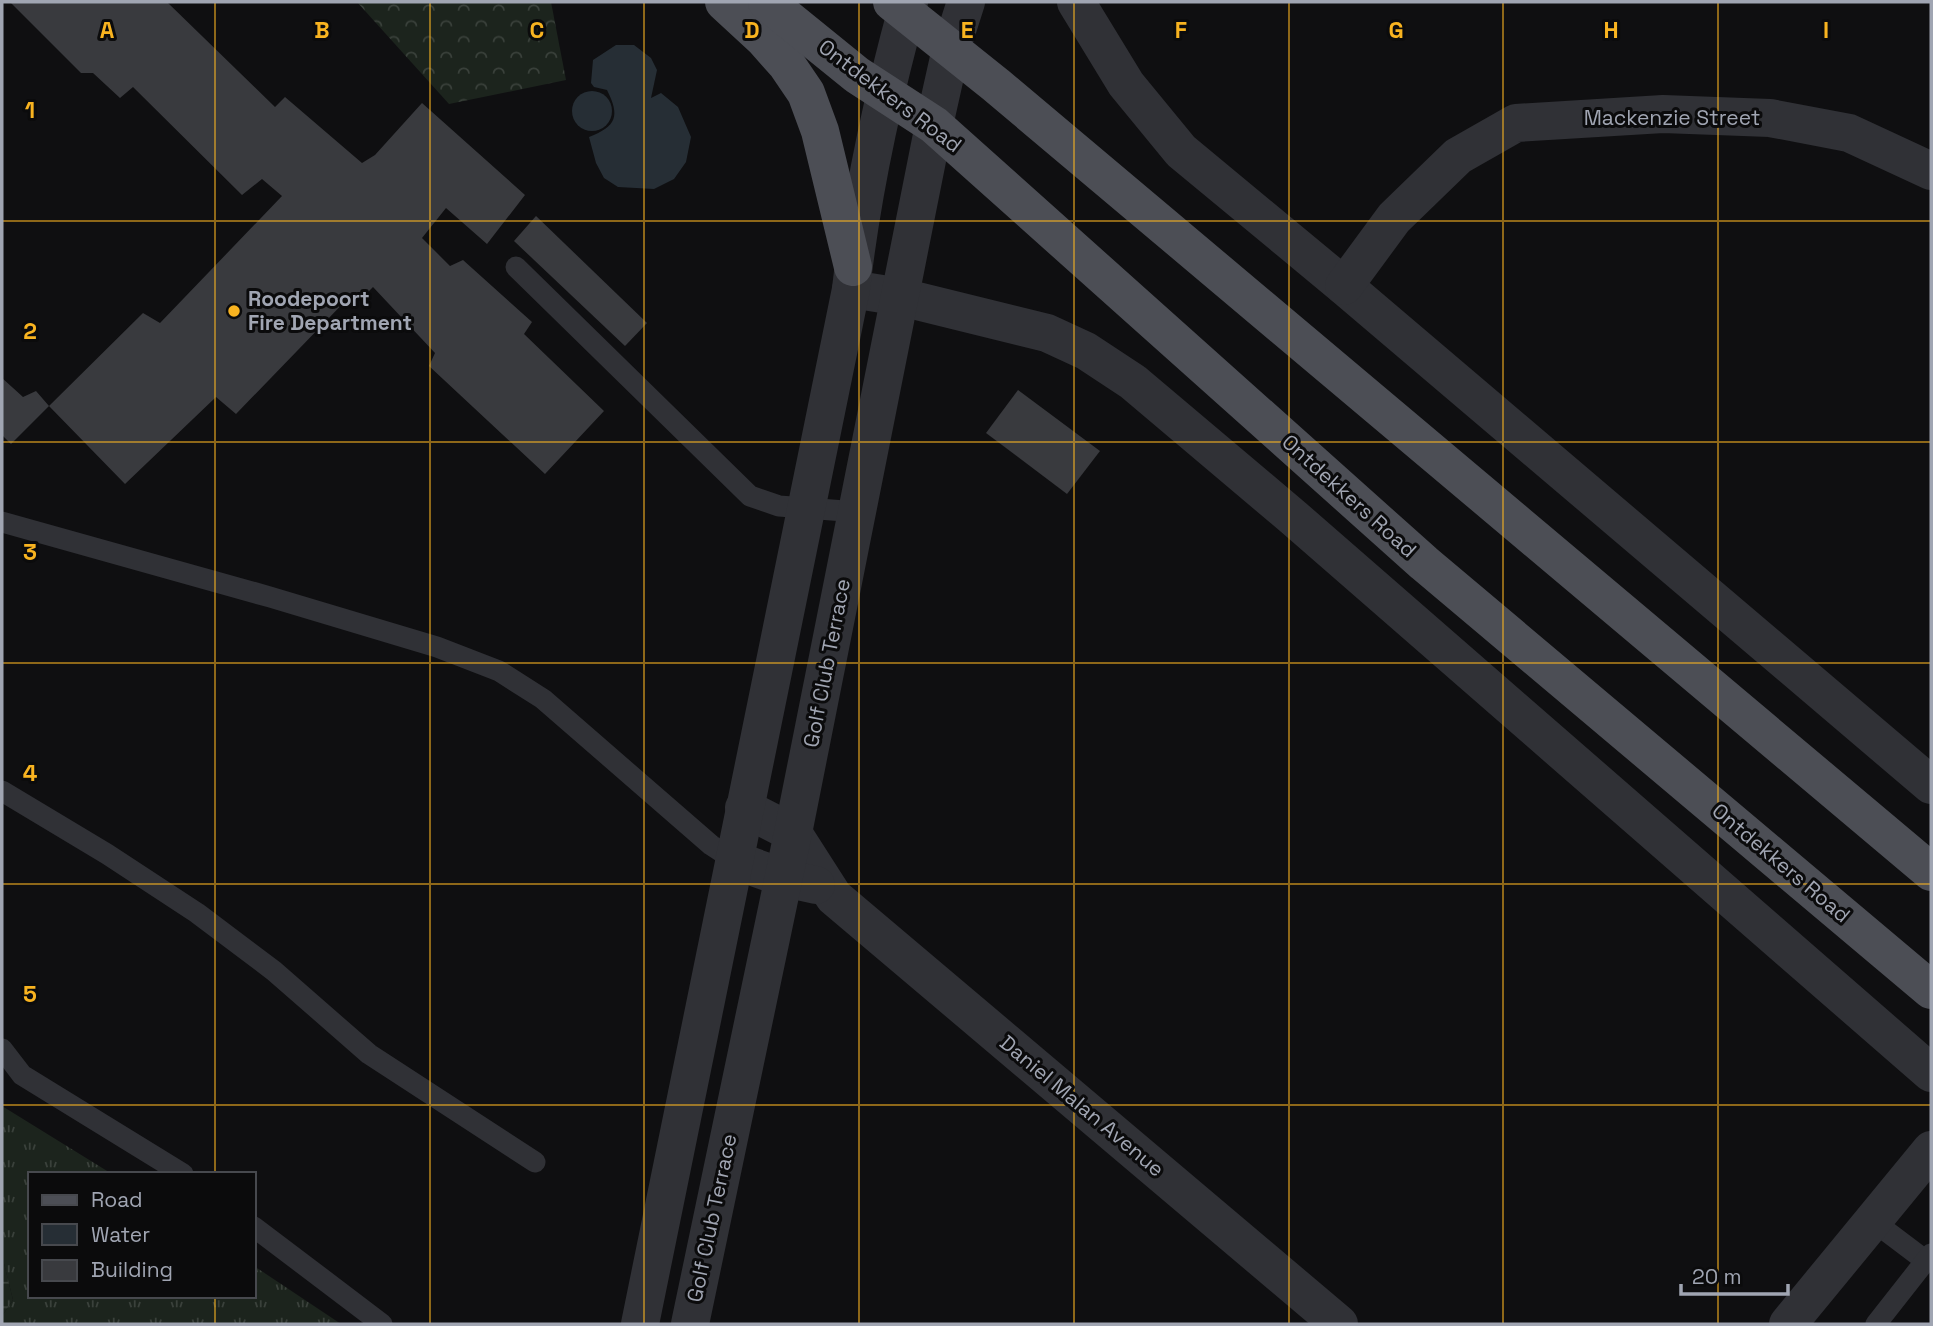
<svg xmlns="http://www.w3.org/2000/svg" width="1933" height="1326" viewBox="0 0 1933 1326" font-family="'Space Grotesk',sans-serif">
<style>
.grass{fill:url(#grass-tufts)}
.forest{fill:url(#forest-crowns)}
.wetland{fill:url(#wetland-marsh)}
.water{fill:#262e35}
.building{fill:#393a3e}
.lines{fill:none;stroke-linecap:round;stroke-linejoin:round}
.service{stroke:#303136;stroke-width:21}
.minor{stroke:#303136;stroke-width:38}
.tertiary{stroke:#303136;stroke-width:38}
.primary{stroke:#4c4e55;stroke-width:38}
.grid{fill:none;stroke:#f8b320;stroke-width:2;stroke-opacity:0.55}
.poi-dot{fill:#f8b320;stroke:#0b0b0c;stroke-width:2.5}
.labels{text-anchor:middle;stroke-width:6;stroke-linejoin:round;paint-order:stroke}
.street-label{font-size:21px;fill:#a0a5b2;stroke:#0b0b0c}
.poi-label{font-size:21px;font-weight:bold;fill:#a0a5b2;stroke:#0b0b0c;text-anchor:start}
.grid-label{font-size:23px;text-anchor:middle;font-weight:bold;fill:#f8b320;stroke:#0b0b0c;stroke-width:6;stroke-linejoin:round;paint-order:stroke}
</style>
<defs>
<pattern id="grass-tufts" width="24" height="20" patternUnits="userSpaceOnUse" patternTransform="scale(1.75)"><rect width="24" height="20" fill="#1c241d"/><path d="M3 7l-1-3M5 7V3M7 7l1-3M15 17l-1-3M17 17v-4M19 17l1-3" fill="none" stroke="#3a413b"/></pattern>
<pattern id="forest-crowns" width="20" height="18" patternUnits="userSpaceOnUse" patternTransform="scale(1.75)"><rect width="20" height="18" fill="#1c241d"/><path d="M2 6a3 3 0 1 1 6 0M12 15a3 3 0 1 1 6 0" fill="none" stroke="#3a413b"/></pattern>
<pattern id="wetland-marsh" width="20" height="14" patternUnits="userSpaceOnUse" patternTransform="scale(1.75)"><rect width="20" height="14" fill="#1c241d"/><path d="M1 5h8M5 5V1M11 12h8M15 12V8" fill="none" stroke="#3a413b"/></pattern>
</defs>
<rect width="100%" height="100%" fill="#0f0f11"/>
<!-- grass -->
<polygon class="grass" points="2,1106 112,1174 30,1174 30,1296 254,1296 254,1266 341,1324 2,1324 2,1316 13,1300 2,1255"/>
<!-- forest -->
<polygon class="forest" points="357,2 551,2 566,80 449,104"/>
<!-- wetland -->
<polygon class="wetland" points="2,1255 13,1300 2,1316"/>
<!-- water -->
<g class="water">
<path d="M616 45H634L651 58 657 70 651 98 661 93 678 107 691 137 686 162 674 179 654 189 618 187 604 178 596 163 589 137C617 126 620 116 607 90L594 87 591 83 593 60Z"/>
<circle cx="592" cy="111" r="20"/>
</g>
<!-- building -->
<g class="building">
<polygon points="12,2 167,2 275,107 285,97 362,163 375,155 422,103 525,195 487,244 446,208 422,238 450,266 463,260 532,322 524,334 604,411 545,474 429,366 435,353 373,287 361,299 354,292 236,414 216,397 125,484 49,406 143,313 160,323 282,196 262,179 242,195 133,87 120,98 93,73 81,73 11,3"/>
<polygon points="536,216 647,323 625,346 514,241"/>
<polygon points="2,378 23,397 36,391 49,406 11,444 2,435"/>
<polygon points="1018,390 1100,451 1067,494 986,433"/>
</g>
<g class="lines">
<!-- service -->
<g class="service">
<polyline points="516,267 750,496 779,506 858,512"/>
<polyline points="2,522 270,597 437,647 499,671 543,699 711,845 734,860"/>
<polyline points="2,791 107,854 197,913 274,971 369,1054 535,1162"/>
<polyline points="2,1049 22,1075 183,1174"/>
<polyline points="1873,1221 1926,1261"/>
<polyline points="254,1227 382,1324"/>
<polyline points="1876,1324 1931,1254"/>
</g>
<!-- minor -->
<g class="minor">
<polyline points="1076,2 1126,84 1181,151 1344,286 1931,785"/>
<polyline points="1344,286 1394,218 1458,156 1516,123 1663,114 1770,118 1849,133 1931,171"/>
<polyline points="851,289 901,297 1047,333 1086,351 1133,382 1294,518 1931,1073"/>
<polyline points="744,808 793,833 834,897 1339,1324"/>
<polyline points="734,860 784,878 816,885"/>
<polyline points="1788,1324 1931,1150"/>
</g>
<!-- tertiary -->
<g class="tertiary">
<path d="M640 1324 851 289C862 192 883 96 909 2"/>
<polyline points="690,1324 793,833 934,125 951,49 966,2"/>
</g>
<!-- primary -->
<g class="primary">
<polyline points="724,2 763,38 787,65 806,93 820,131 853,267"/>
<polyline points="767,2 857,75 934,125 1424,563 1931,990"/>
<polyline points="892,2 996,85 1931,872"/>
</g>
</g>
<!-- grid -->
<path class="grid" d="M215 2V1174M430 2V1324M644 2V1324M859 2V1324M1074 2V1324M1289 2V1324M1503 2V1324M1718 2V1324M2 221H1931M2 442H1931M2 663H1931M2 884H1931M2 1105H1931M215 1296V1324"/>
<!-- markers -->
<circle class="poi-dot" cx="234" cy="311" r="7"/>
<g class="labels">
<!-- street labels -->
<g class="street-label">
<text transform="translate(890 96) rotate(37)" y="7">Ontdekkers Road</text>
<text x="1672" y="125">Mackenzie Street</text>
<text transform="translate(1349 496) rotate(42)" y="7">Ontdekkers Road</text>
<text transform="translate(827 663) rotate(-79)" y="7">Golf Club Terrace</text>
<text transform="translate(1781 863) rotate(40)" y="7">Ontdekkers Road</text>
<text transform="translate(1082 1106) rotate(40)" y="7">Daniel Malan Avenue</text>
<text transform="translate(712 1218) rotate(-78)" y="7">Golf Club Terrace</text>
</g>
<!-- poi labels -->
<g class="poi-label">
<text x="248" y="306">Roodepoort<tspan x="248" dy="24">Fire Department</tspan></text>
</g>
</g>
<g class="grid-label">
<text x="107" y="38">A</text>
<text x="322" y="38">B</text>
<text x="537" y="38">C</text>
<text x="752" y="38">D</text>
<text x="967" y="38">E</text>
<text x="1181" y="38">F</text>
<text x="1396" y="38">G</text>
<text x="1611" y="38">H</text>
<text x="1826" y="38">I</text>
<text x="30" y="118">1</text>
<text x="30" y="339">2</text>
<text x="30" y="560">3</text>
<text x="30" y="781">4</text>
<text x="30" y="1002">5</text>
</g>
<!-- border -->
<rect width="1933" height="1326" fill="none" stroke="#a0a5b2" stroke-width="7"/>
<!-- legend -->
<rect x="28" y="1172" width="228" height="126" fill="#0b0b0c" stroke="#47494e" stroke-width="2"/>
<rect x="42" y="1195" width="35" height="10" fill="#4c4e55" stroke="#47494e" stroke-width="2"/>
<text x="91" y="1207" font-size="21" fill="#a0a5b2">Road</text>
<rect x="42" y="1224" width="35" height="21" fill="#262e35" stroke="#47494e" stroke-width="2"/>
<text x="91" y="1242" font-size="21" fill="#a0a5b2">Water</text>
<rect x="42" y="1260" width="35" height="21" fill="#393a3e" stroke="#47494e" stroke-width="2"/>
<text x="91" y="1277" font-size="21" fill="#a0a5b2">Building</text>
<!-- scale -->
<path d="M1681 1284v10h107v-10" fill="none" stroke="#a0a5b2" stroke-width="3.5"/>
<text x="1692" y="1284" font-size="21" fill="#a0a5b2" stroke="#0b0b0c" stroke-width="5" paint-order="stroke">20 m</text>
</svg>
